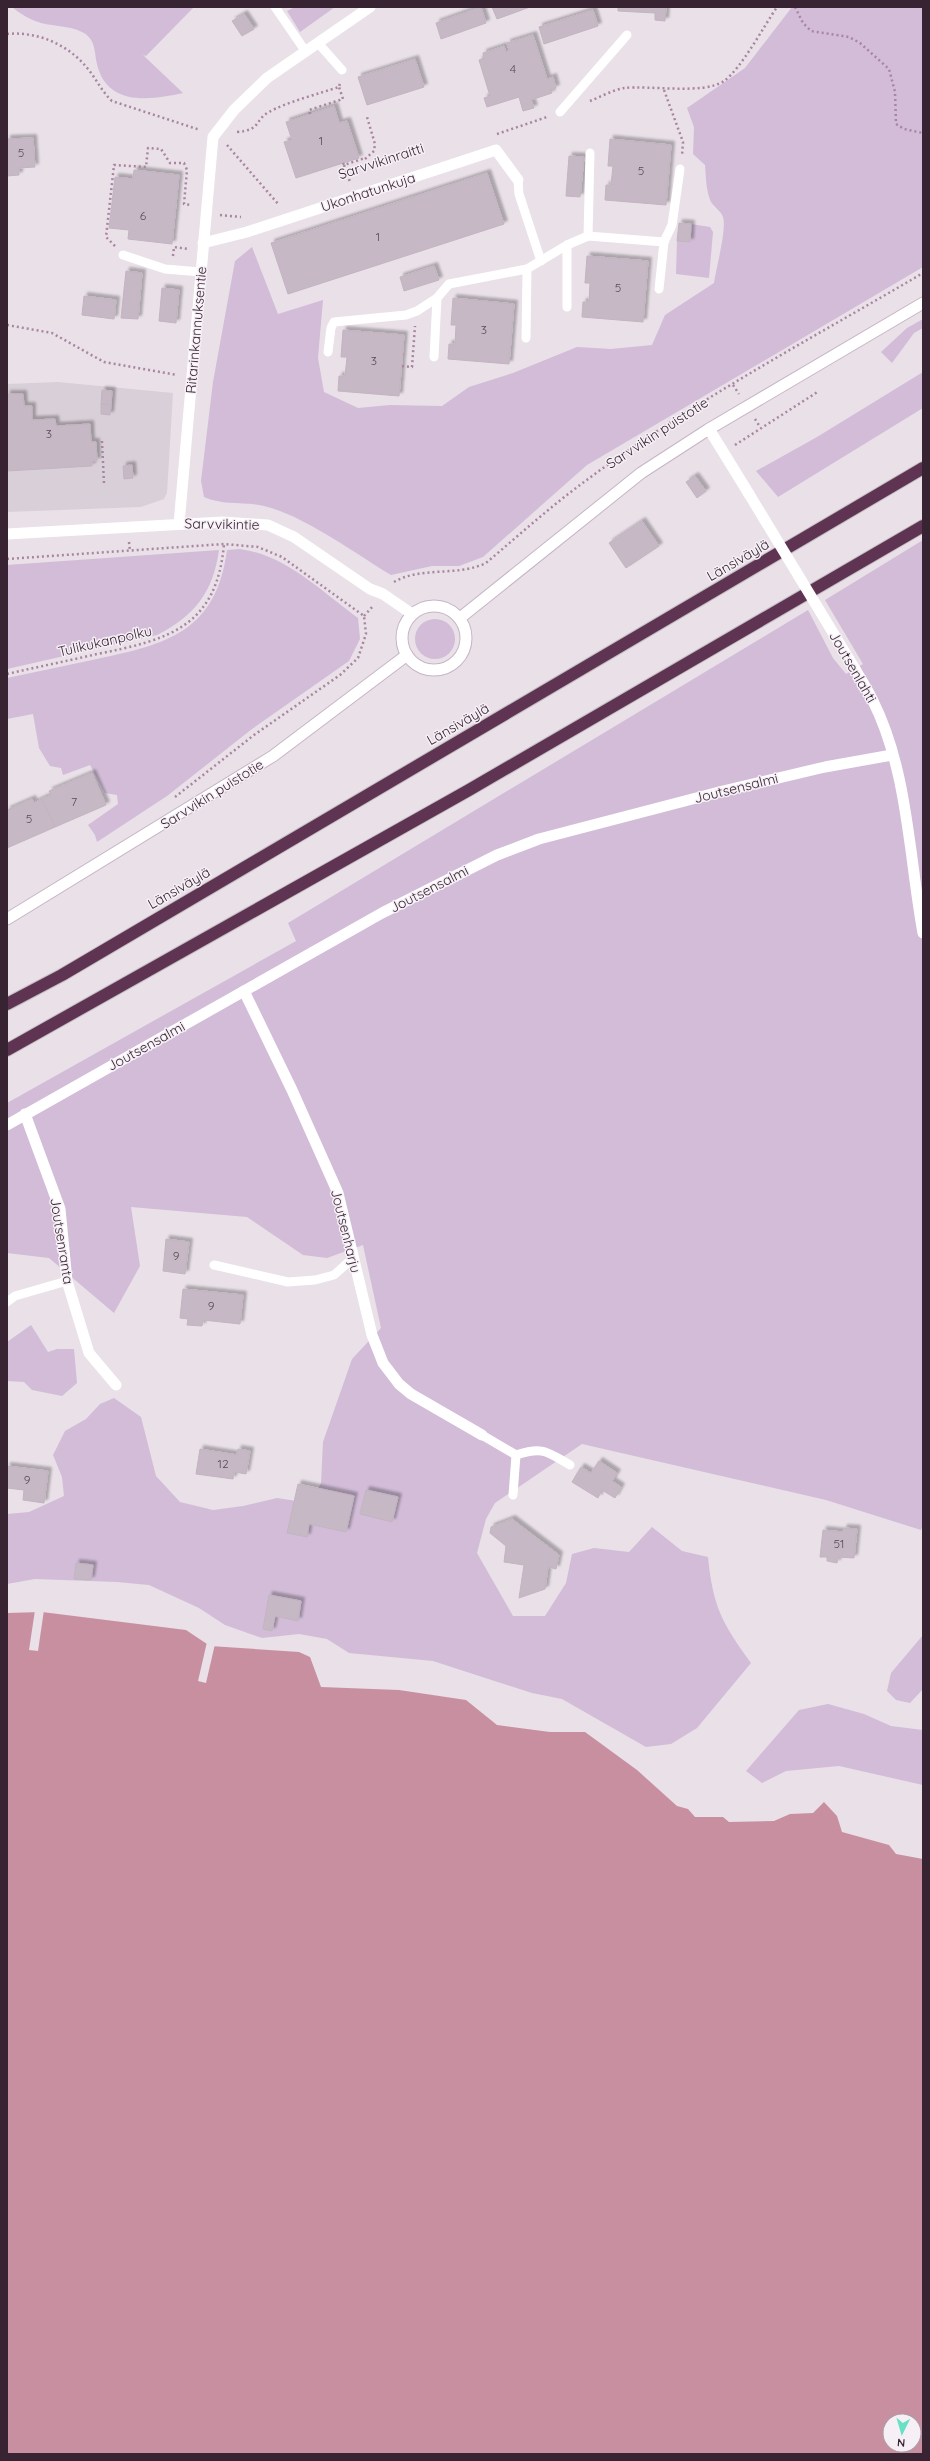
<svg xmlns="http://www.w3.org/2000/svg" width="930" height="2461" viewBox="0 0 930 2461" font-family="Quicksand,sans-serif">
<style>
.built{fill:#d9cfd8}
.green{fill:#d2bcd8}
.water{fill:#c88fa1;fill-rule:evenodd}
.pier{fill:#e9e0e8}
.building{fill:#c6b9c5;stroke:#c2b4c0;filter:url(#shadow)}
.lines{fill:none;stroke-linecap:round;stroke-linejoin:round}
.secondary-casing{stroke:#c7b5c5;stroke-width:13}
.motorway-casing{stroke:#c3bdc2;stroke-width:14}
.path{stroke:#a985a1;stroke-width:2.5;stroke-dasharray:2 3;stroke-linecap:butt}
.service{stroke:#fff;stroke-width:9}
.minor{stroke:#fff;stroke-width:11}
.secondary{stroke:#fff;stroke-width:11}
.motorway{stroke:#5f3352;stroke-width:12}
.minor-bridge{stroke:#fff;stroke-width:11}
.labels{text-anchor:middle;stroke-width:3;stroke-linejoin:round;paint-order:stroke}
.number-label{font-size:12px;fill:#5b4857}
.street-label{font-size:14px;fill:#372332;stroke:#f6f0f6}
</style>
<defs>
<filter id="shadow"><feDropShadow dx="3.5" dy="-3.5" stdDeviation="1" flood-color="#0004"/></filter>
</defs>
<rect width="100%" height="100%" fill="#e9e0e8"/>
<!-- built -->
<polygon class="built" points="58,382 173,393 167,493 164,499 141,507 7,512 7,384"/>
<!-- green -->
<g class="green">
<path d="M12 7H194L146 56 143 55 183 93C151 100 107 107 97 64 94 51 96 39 82 32 68 25 56 27 41 23 31 20 20 14 12 7Z"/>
<polygon points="295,7 335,7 300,32 287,11"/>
<path d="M792 7H923V267L587 465 483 557 459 566H432L391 575C356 554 303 515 264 506 244 501 224 506 204 497L201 481 213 382 235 261 252 247 278 314 323 300 318 358 324 392 358 408 390 405 442 406 469 387 513 373 577 347 611 349 652 345 665 315 714 283C716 269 727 228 723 217 721 211 714 207 711 202 706 191 706 177 705 165L693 154 694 127 687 108 745 68Z"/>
<polygon points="691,224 710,227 713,232 709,278 676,274 677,241 690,242"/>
<polygon points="923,319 923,328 914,333 892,363 881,352 907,328"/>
<polygon points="923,372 923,408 778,497 756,471 817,437"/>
<path d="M923 540V1524L921 1530 826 1500 582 1444 495 1503 486 1519 477 1553 513 1616H545L566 1583 572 1554 594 1548 629 1552 652 1527 682 1551 708 1557C713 1607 722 1623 751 1663L697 1728 671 1744 646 1747 562 1699 532 1693 433 1661 349 1653 327 1639 299 1634 262 1638 225 1625 199 1608 149 1585 117 1582 35 1579 7 1584V1514L29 1512 64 1496 62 1477 53 1455 65 1431 86 1419 100 1404 114 1398 141 1417 156 1476 180 1502 213 1510 243 1506 277 1498 310 1503 321 1483 323 1442 352 1359 381 1328 363 1245 327 1258 303 1255 247 1217 131 1207 140 1266 114 1313 49 1258 7 1253V1103L296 941 288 923 808 610 833 658 846 674 863 664 825 600Z"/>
<path d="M240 549C286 555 322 592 358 618L360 639 349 661 252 729 167 796 97 842 95 835 88 825 118 804 117 795 105 793 90 765 63 775 61 768 50 766 39 748 33 714 7 719V678C37 672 67 665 97 659 167 644 216 632 227 550Z"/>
<path d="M219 550C213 593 194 616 157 635L7 669V565Z"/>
<circle cx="435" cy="639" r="20"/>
<polygon points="31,1325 48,1352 57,1349 74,1349 77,1383 62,1396 32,1390 24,1382 7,1381 7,1342"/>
<polygon points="923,1635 923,1689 910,1703 896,1700 887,1691 891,1673"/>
<polygon points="828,1704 864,1714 891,1726 923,1730 923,1785 839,1766 786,1771 762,1783 746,1771 799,1710"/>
</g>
<!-- water -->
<path class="water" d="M42 1612 186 1630 210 1646 299 1652 310 1657 321 1687 399 1690 466 1700 497 1725 550 1732H585L637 1770 677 1806 688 1809 695 1817H723L729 1822 774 1821 790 1814 813 1813 824 1802 837 1816 842 1832 889 1845 896 1854 923 1859V2454H7V1613ZM890 2421H914V2445H890Z"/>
<!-- pier -->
<g class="pier">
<polygon points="35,1610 44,1610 38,1651 29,1650"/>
<polygon points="207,1642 215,1644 206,1683 198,1681"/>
</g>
<!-- building -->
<g class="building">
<polygon points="481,7 486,23 441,39 436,23"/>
<polygon points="492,7 530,7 497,19"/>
<polygon points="618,7 666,7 665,21 655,20 655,13 618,11"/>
<polygon points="593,10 598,26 544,44 539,27"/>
<polygon points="244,14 254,29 242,36 232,21"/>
<polygon points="533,35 547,79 553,77 556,88 550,90 552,93 531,100 534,108 523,111 519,97 487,107 484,98 490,96 479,60 484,58 483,53 504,46 506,52 509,50 507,43"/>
<polygon points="415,59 424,87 367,105 358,77"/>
<polygon points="334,106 339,123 347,121 359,158 296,178 284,142 292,140 286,122"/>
<polygon points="33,138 35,167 19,168 19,175 7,176 7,139"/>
<polygon points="610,139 671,145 666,205 605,200 606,185 611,185 613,166 608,166"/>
<polygon points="569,156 584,157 580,197 566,196"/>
<polygon points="134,170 179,175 172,244 128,239 129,230 109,228 115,177 133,179"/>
<polygon points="487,173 504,224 288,294 271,243"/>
<polygon points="679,223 691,224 690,242 677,241"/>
<polygon points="587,256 648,261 643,322 582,317 583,302 589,302 590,283 585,283"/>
<polygon points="434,266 439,280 404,291 400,277"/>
<polygon points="126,271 142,273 138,319 121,318"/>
<polygon points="162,288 179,290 176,323 159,321"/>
<polygon points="84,296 116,300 114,319 82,315"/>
<polygon points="453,298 514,304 509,364 448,359 449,344 455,344 456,325 451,325"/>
<polygon points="343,330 404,335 399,396 338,391 339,376 345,376 347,357 341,357"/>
<polygon points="102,390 112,391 111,405 101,404"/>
<polygon points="7,394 23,394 24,406 32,406 32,420 55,419 56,426 90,424 91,442 96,442 97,461 92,461 92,466 7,471"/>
<polygon points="101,404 111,405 110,415 101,414"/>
<polygon points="132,465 133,478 124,479 123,466"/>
<polygon points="695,476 706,491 697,498 686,482"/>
<polygon points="642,521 659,546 626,568 609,543"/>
<polygon points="92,773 106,805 55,827 42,799 51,795 49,791"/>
<polygon points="32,799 34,803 42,799 55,827 7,848 7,810"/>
<polygon points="166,1239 189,1242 185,1274 163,1271"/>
<polygon points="183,1289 243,1295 240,1324 203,1320 202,1326 187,1325 188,1319 180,1318"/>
<polygon points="200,1449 237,1455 238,1449 250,1451 246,1474 234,1472 233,1479 196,1474"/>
<polygon points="599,1461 617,1473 612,1481 621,1487 615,1498 602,1490 598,1498 572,1482 581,1467 591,1473"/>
<polygon points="7,1466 48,1471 44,1503 23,1500 24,1490 7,1488"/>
<polygon points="298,1484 354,1496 346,1532 309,1524 307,1537 287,1533"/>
<polygon points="366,1490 398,1497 392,1522 360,1514"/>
<polygon points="512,1519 559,1555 556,1569 548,1567 545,1589 519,1598 524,1565 504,1562 506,1546 490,1533 491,1527"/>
<polygon points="844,1528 857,1529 854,1558 838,1557 837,1563 827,1561 827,1557 820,1557 823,1530 843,1532"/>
<polygon points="76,1563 93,1565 91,1580 74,1579"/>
<polygon points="269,1595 301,1601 298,1621 275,1616 272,1631 263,1629"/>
</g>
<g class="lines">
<defs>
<g id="secondary">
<circle cx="434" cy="638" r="32"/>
<polyline points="460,618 641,473 709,429 923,303"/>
<polyline points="7,919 273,756 407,655"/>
</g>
<g id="motorway">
<polyline points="7,1004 62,975 923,468"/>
<polyline points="7,1050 469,790 923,526"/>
</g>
</defs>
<!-- secondary casing -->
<use href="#secondary" class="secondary-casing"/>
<!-- motorway casing -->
<use href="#motorway" class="motorway-casing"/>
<!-- path -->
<g class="path">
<polyline points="795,7 803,23 811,31 849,37 860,43 889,69 895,92 896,124 904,129 923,133"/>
<path d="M7 34C38 31 69 45 88 69 97 80 102 92 112 101L200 130"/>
<polyline points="664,90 683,142 682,156"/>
<path d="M590 101C600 97 613 90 624 88 647 85 704 95 724 81 741 69 764 26 777 7"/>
<polyline points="310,114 309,110 343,99 339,87"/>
<path d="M237 132C262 130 254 120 269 112 284 103 321 93 339 87L340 83"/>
<polyline points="497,134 547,117"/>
<polyline points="227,145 279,205"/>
<polyline points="365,159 374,151 375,144 367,117"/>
<polyline points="343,163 344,165 365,158"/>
<polyline points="344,165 350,182"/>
<polyline points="220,215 241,217"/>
<polyline points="115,246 106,237 114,165 146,167 148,148 161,149 170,163 184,163 187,170 184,204 192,205"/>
<polyline points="173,256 174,247 188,249"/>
<polyline points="7,325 52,333 104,362 177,375"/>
<polyline points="402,366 412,367 415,326"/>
<polyline points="733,385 739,394"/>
<polyline points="755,419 760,427"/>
<polyline points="102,441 104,484"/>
<polyline points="735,445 819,391"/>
<polyline points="129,542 130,551"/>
<polyline points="7,559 224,544 258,547 282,557 364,616"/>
<path d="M394 582C421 566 457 577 486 563 518 536 550 507 584 482 690 403 809 340 923 273"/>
<polyline points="364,616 373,606"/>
<path d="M7 674C37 667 67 661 97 654 168 640 217 627 224 544"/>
<polyline points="175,797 254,735 340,675 358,658 366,634 364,616"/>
</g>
<!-- service -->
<g class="service">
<polyline points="275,7 306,52"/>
<polyline points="318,43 342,70"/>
<polyline points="560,112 627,35"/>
<polyline points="518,180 519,194 541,261"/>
<polyline points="588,236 664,242 659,289"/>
<polyline points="664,242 672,225 680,169"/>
<polyline points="123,255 165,269 201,272"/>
<polyline points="567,307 567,245"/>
<polyline points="526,338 527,269"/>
<polyline points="328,352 331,328 334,322 406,315 417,311 437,298 449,284 527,269 567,245 588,236 590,153"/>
<polyline points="434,357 437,298"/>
<polyline points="214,1265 288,1282 315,1280 334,1275 353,1258"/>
<polyline points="7,1302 15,1296 67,1281"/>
<path d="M482 1435 516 1455C544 1446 547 1452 570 1465"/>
<polyline points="513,1495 516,1455"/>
</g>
<!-- minor -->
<g class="minor">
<polyline points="203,243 247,232 496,150 518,180"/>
<polyline points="709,429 749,494"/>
<polyline points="179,524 213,137 234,110 267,78 370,7"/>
<polyline points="7,534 223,522 268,525 294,537 370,589 383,594 412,614"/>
<path d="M855 669C861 679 868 690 873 701 908 771 909 857 923 933"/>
<polyline points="244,991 292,1090 338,1193 372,1335 383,1363 399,1384 411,1394 482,1435"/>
<polyline points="25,1114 60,1209 67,1281 89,1353 116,1385"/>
<polyline points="7,1125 382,913 497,855 539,839 723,791 825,767 892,755"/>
</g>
<!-- secondary -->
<use href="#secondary" class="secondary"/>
<!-- motorway -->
<use href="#motorway" class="motorway"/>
<!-- minor-bridge -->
<polyline class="minor-bridge" points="749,494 855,669"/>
</g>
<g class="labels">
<!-- number labels -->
<g class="number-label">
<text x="513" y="73">4</text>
<text x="321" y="145">1</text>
<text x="21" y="157">5</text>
<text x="641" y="175">5</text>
<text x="143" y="220">6</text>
<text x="378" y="241">1</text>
<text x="618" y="292">5</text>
<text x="484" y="334">3</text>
<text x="374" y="365">3</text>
<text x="49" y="438">3</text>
<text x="74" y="806">7</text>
<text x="29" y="823">5</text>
<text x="176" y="1260">9</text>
<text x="211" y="1310">9</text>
<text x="223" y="1468">12</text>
<text x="27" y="1484">9</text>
<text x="839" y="1548">51</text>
</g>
<!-- street labels -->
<g class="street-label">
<text transform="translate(381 161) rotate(-18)" y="5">Sarvvikinraitti</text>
<text transform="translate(368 192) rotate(-18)" y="5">Ukonhatunkuja</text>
<text transform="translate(196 330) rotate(-85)" y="5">Ritarinkannuksentie</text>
<text transform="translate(657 433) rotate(-33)" y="5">Sarvvikin puistotie</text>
<text transform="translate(222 524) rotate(1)" y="5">Sarvvikintie</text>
<text transform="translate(738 560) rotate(-30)" y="5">Länsiväylä</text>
<text transform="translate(105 641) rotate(-13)" y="5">Tulikukanpolku</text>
<text transform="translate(853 667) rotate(60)" y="5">Joutsenlahti</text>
<text transform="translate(458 724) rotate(-30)" y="5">Länsiväylä</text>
<text transform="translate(736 788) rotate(-14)" y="5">Joutsensalmi</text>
<text transform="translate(212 794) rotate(-32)" y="5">Sarvvikin puistotie</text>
<text transform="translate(179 888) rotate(-30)" y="5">Länsiväylä</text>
<text transform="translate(429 889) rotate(-27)" y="5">Joutsensalmi</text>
<text transform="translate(146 1046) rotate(-29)" y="5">Joutsensalmi</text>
<text transform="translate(346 1231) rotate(76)" y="5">Joutsenharju</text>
<text transform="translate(62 1241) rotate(81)" y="5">Joutsenranta</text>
</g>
</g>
<!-- border -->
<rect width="930" height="2461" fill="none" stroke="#372332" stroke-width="16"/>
<!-- north arrow -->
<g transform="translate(902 2433) rotate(185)"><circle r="19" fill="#f6f0f6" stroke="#aa9ea8"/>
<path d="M0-3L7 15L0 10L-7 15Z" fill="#67e0c3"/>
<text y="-6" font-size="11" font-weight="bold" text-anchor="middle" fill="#372332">N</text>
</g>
</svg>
